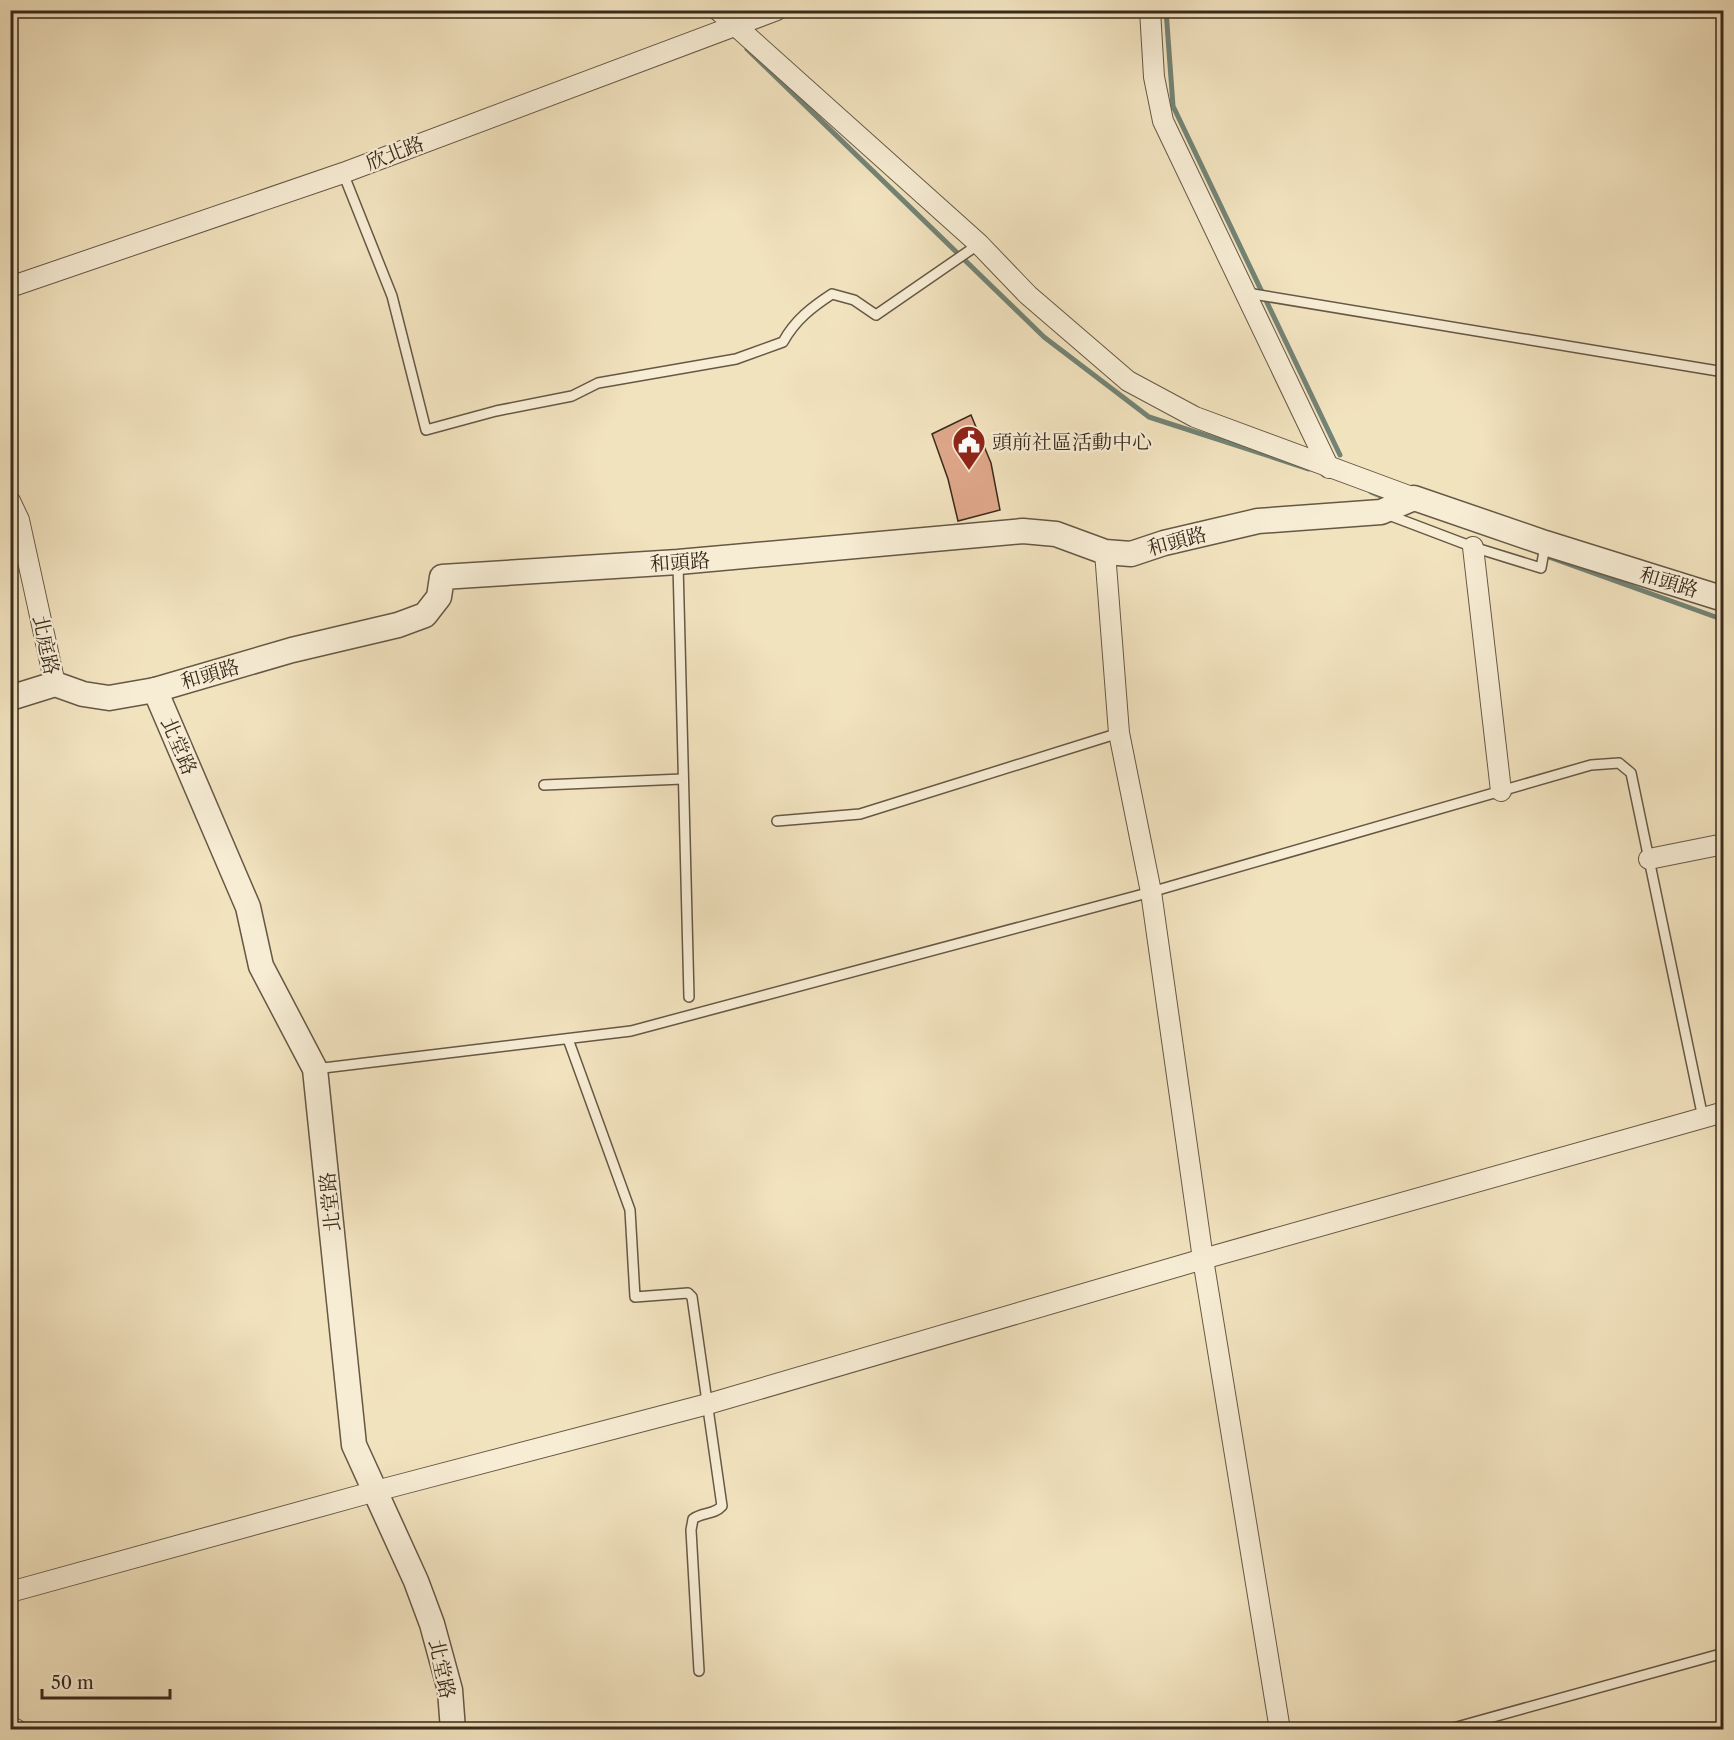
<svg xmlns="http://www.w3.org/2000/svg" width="1734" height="1740" viewBox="0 0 1734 1740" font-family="'Libre Caslon Text','Noto Serif TC',serif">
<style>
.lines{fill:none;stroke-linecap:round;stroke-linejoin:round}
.stream{stroke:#738375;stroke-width:5}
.building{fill:#e0a88b;stroke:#382a1c;stroke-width:1.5}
.service-casing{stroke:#665845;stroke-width:12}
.minor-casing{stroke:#665845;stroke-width:22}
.tertiary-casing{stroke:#665845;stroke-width:27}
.service{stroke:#f7edd5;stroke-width:9}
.minor{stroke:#f7edd5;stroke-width:20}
.tertiary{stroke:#f7edd5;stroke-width:24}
.labels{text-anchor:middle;stroke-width:4.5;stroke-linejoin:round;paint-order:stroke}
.street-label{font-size:20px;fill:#382a1c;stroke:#f7edd5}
.poi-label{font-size:20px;fill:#382a1c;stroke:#f7edd5;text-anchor:start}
</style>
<rect width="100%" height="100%" fill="#f2e3bf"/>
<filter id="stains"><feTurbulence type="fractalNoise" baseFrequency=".00333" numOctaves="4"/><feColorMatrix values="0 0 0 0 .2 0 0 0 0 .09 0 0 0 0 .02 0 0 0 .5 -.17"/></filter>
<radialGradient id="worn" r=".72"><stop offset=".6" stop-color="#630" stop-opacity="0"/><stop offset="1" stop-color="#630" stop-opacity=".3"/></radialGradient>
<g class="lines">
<!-- stream -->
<g class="stream">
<polyline points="1166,10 1173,106 1340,455"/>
<polyline points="747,49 1044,337 1149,417 1309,469"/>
<polyline points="1371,492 1390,500"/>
<polyline points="1546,556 1724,620"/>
</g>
</g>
<!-- building -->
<polygon class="building" points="971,415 991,463 1000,510 958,521 948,479 932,434"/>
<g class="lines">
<defs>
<g id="service">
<path d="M343 173 392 296 426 430 496 411 572 396 598 383 736 359 783 342C795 320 812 307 832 294L854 300 876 315 979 244"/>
<polyline points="1247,293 1724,372"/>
<polyline points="1386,514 1473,547 1541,568 1545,546"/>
<polyline points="678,564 689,997"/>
<polyline points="544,785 682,779"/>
<polyline points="777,821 860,814 1119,733"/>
<path d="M568 1039 630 1210 635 1297 688 1293 692 1297 722 1506C714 1515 702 1512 693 1519L691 1530 699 1671"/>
<polyline points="315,1069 631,1031 1151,892 1591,765 1619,763 1631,773 1703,1118"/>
<polyline points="1446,1730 1724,1653"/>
</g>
<g id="minor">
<polyline points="718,10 979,244 1028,295 1128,381 1195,417 1414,498"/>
<polyline points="1150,10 1154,77 1163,121 1329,468"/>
<polyline points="10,287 343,173 777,10"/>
<polyline points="10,501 19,520 55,684"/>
<polyline points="1473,547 1501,791"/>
<polyline points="1105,552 1119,733 1151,892 1203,1259 1280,1730"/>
<polyline points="1649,859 1724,844"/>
<polyline points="10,1592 376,1491 708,1404 1203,1259 1724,1112"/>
<polyline points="10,1726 17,1730"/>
</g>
<g id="tertiary">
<polyline points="155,690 248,907 261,966 315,1069 354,1445 416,1581 432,1624 450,1690 453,1730"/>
<polyline points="10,698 55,684 83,694 109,698 155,690 292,650 398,625 425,615 439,597 442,577 678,562 1023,531 1056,534 1105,552 1131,554 1164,543 1258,521 1381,512 1414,498 1545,543 1724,599"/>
</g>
</defs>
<!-- service casing -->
<use href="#service" class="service-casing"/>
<!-- minor casing -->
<use href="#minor" class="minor-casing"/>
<!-- tertiary casing -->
<use href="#tertiary" class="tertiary-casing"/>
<!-- service -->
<use href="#service" class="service"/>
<!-- minor -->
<use href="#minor" class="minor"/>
<!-- tertiary -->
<use href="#tertiary" class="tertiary"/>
</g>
<!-- icons -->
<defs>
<symbol id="civic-pin" viewBox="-11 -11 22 30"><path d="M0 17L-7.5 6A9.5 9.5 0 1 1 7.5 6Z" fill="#8f2418" stroke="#f7edd5"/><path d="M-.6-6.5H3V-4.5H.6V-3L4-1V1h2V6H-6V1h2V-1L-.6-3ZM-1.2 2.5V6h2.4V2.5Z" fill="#fff"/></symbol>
</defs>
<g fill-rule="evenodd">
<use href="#civic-pin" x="950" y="423" width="38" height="52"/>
</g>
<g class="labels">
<!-- street labels -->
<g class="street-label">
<text transform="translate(395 153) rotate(-21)" y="7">欣北路</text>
<text transform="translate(1177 541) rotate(-15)" y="7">和頭路</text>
<text transform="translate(680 562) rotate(-4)" y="7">和頭路</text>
<text transform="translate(1669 582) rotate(17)" y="7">和頭路</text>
<text transform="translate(46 645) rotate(78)" y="7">北庭路</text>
<text transform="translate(210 674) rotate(-16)" y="7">和頭路</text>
<text transform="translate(179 746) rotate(67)" y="7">北堂路</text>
<text transform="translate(330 1202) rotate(-96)" y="7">北堂路</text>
<text transform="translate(442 1669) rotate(78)" y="7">北堂路</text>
</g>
<!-- poi labels -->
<g class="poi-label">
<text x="992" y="449">頭前社區活動中心</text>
</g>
</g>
<!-- margin -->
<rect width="1734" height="1740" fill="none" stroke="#f2e3bf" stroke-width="36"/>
<rect x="12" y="12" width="1710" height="1716" fill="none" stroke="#382a1c" stroke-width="3"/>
<rect x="18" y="18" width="1698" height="1704" fill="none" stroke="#382a1c" stroke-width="1.5"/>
<!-- scale -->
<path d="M42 1689v9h128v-9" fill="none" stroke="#382a1c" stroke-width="3"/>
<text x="51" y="1689" font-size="18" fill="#382a1c" stroke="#f7edd5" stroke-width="4.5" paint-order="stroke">50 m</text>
<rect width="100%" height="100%" filter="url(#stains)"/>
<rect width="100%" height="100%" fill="url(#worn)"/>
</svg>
